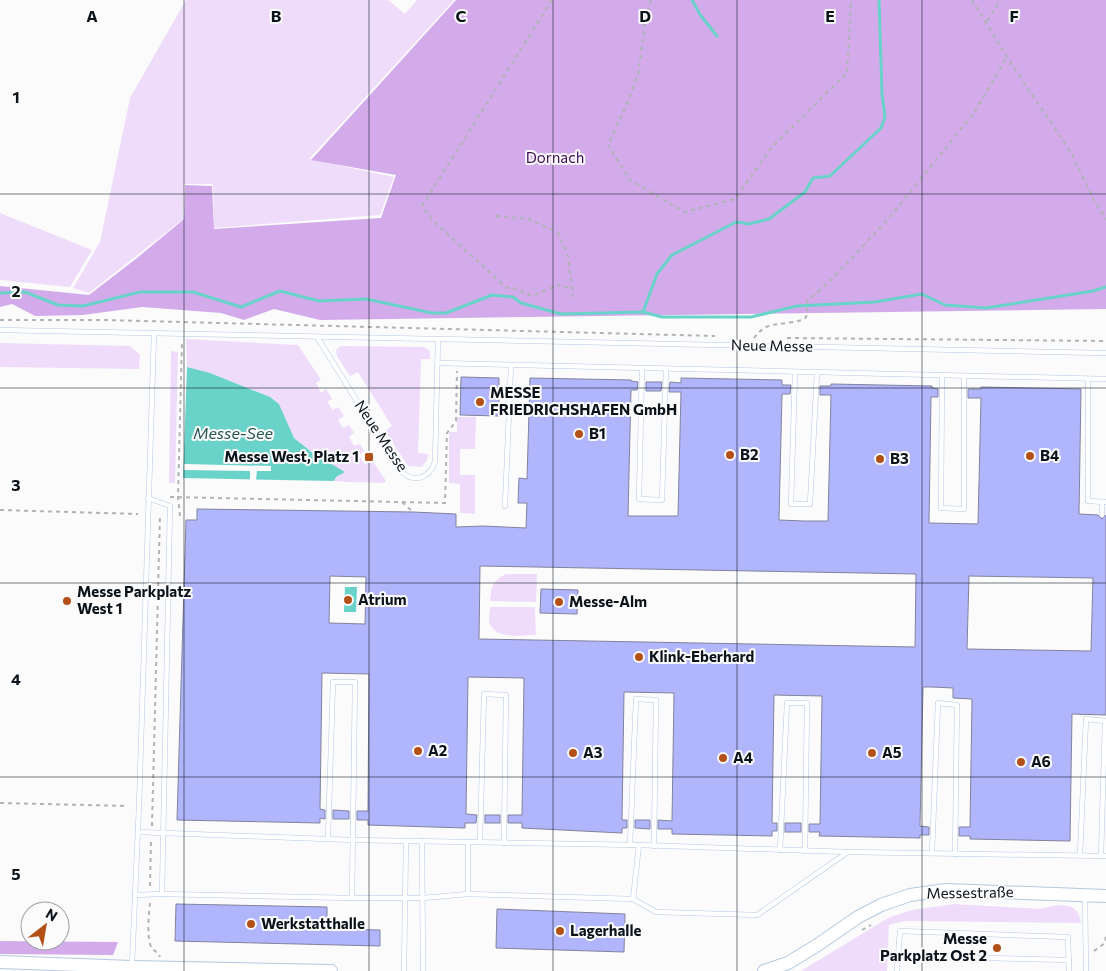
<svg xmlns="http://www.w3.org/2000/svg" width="1106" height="971" viewBox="0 0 1106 971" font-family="Commissioner,sans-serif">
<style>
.green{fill:#efdcfb}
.forest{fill:#d3abeb}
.water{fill:#69d2c9}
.pier{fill:#fbfbfb}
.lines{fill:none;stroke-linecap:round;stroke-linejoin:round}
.stream{stroke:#69d2c9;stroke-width:3}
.building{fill:#b1b5fb;stroke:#81839e;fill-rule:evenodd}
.lane-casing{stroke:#b3c9e1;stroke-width:5.5}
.secondary-casing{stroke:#b3c9e1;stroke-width:14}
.path{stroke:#b1b3b6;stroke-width:2;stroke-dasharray:4 4;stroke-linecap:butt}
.lane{stroke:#fff;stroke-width:4.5}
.secondary{stroke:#fff;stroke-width:12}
.grid{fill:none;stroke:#0a121a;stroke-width:1;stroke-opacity:0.55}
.poi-dot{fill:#b35018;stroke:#fbfbfb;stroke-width:2}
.labels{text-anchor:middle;stroke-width:4;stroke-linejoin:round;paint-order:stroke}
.park-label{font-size:15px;fill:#400b58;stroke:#fbfbfb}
.street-label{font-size:15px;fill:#0a121a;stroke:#fbfbfb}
.poi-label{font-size:15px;font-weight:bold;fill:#0a121a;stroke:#fbfbfb;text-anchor:start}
.water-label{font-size:16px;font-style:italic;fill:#285652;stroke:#fbfbfb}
.grid-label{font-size:16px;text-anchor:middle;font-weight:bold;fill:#0a121a;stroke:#fbfbfb;stroke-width:4;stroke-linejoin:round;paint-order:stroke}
</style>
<rect width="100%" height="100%" fill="#fbfbfb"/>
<!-- green -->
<g class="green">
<polygon points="186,0 388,0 405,14 417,0 454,0 309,159 394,177 380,215 214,228 213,184 184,184 183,219 89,293 73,288 100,242 130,98"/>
<polygon points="0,213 92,250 70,287 0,280"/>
<path d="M186 339 298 345 321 380 316 383 321 393 326 389 332 399 327 402 333 410 338 407 344 416 338 420 343 428 349 425 354 433 349 437 354 446 360 444 364 451 359 455 365 465 372 460 386 481 384 483C367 482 351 483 334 481L336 477 344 472 314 454 294 438 279 404 270 397 210 373 187 367Z"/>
<polygon points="0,343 130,346 140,355 139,369 0,367"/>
<polygon points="341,346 424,347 430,351 430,359 421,359 418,453 429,454 426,462 421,467 408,466 385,431 392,426 358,372 350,376 337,356 336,350"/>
<polygon points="171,351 178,352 175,483 169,483"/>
<polygon points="457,417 476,417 475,449 460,449 460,475 475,475 475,514 460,513 460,484 449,483 449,432 457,432"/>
<path d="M506 574H537L536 602 490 601C492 586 491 582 506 574Z"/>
<path d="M490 607H535L536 635C522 635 497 640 490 624 488 620 490 612 490 607Z"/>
<path d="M954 904 1040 909C1057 904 1079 900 1081 923L904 921 889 925 887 971H801L888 918 912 910Z"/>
</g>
<!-- forest -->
<g class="forest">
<polygon points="456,0 1106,0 1106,309 320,320 274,309 244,320 221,313 142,307 83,315 35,316 12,304 0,307 0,286 89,295 137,258 184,219 185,185 212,186 214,229 381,218 396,175 311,160"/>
<polygon points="0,941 118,942 113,955 0,954"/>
</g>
<!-- water -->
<g class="water">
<polygon points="187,367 210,373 270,397 279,404 294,438 314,454 345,472 336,477 334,481 183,478"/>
<polygon points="345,587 357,587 356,612 344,612"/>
</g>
<!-- pier -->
<polygon class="pier" points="184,464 271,466 271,471 257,471 256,480 250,480 250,471 184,470"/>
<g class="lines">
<!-- stream -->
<g class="stream">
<polyline points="692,0 701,16 717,36"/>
<polyline points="0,293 25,292 58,305 83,306 140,292 193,292 241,307 280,291 319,301 366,299 432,313 446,313 492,295 513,297 521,303 561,314 643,312 662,317 751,317 797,306 875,302 922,294 945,305 986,308 1093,291 1106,287"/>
<polyline points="643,312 657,274 672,255 736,222 749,224 769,219 805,192 813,178 830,176 881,128 885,117 882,94 879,0"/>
</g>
</g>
<!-- building -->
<g class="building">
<polygon points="461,377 499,378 499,416 460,415"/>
<path d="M530 378 631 380V381L638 382 637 390H631L628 516H678L681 392H669L670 382 681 383V378L782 380V385H791L790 394H782L779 520 804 521H828L831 395H820V386H831V384L932 386V388L938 389V397H931L929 523 978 524 981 398H968V389H981V387L1081 389 1079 514 1098 515 1102 519 1106 515V715L1072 714 1070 841 970 839V836H959V827H970L972 699 953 698V688L932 687H923L920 826 929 827V835H920V838L819 836 820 832H809V824H820L822 696 774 695 772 823H777V831H772V836L672 834V829H658V820L672 821 674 693 624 692 622 820H627V828H622V833L522 828V823H508V815H522L524 678 468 677 466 814 477 815 476 823H465V828L368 825V820H357V811H368L369 674 322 673 320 809 325 810V819L320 818V823L177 820 186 520H197V509L413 512 456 514V527L483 526 526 528 527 503H518L519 478 527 479ZM480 566 916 574 915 647 479 639ZM330 576 366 577 365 624 329 623ZM969 576 1093 578 1091 651 967 649Z"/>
<polygon points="646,382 662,382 661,391 646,391"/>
<polygon points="541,589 578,590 577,614 540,613"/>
<polygon points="333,810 349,811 349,819 333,819"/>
<rect x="485" y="815" width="15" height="8"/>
<polygon points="635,820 650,820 650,829 635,828"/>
<rect x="785" y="823" width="16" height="9"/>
<polygon points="176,904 327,907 327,929 380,930 380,946 175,941"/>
<polygon points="497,909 625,914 624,952 496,948"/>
</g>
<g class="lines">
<defs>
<g id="lane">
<polyline points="0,330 1106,353"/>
<path d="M317 337 400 470C413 484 429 479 435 462L438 339"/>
<polyline points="438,363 1106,379"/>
<polyline points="642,368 639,499 662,500 666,369"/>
<polyline points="795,372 791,504 810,504 817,373"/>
<polyline points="942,375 941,508 964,509 964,376"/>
<polyline points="1088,379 1088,501 1106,502"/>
<polyline points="148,498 170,506 162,894 352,898 423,898 468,894 633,899 639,845"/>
<polyline points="505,506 511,365"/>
<polyline points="1102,515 1102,502"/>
<polyline points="138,832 353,840 639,845 848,852 1106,856"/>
<polyline points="328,839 333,682 355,682 352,898"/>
<polyline points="422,841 423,971"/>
<polyline points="480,842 484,694 506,695 504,843"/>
<polyline points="630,845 636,699 656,700 654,846"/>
<polyline points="780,850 787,703 807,703 805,851"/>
<polyline points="932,853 938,703 957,705 955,854"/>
<polyline points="1080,855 1086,719 1105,721 1101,856"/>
<polyline points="468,894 468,842"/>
<polyline points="135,895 162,894"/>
<polyline points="1085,896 1086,971"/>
<polyline points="633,899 656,912 757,915 848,852"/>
<polyline points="898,956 1069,960"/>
<polyline points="132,965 139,806 154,334"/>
<polyline points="404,971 406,841"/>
<polyline points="897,971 900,931 1068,937 1069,971"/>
</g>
<g id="secondary">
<polyline points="0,962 132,967 331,971"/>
<polyline points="764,971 788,963 816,946 858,917 881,905 910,895 946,890 1106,896"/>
</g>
</defs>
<!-- lane casing -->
<use href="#lane" class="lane-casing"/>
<!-- secondary casing -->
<use href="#secondary" class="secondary-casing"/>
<!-- path -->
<g class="path">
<polyline points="552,0 422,206 434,222 507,288 511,287 532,296 558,285 573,289"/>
<polyline points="651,0 646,16 638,75 626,106 608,145 630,180 684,212 735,199 772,147 847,73 851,0"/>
<polyline points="972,0 1007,57 1070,151 1094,200 1106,219"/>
<polyline points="987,21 1001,0"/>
<polyline points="496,216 529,219 558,233 568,256 573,297"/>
<polyline points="0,320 105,320 715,336"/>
<path d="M754 338C758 333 762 328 769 326 777 323 803 323 806 317 808 313 807 306 807 301L832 279 889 218 974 113 1007 57"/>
<polyline points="787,338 1106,341"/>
<polyline points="170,497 445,503 447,433 456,421 457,371"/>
<polyline points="402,502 413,512"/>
<polyline points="0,510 138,514"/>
<polyline points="180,516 178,497 182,342"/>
<polyline points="0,803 128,806"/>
<polyline points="152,826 160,515"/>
<polyline points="150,886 151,841"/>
<path d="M150 903C149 913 146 940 152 948 155 952 158 952 160 957"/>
<polyline points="862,930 871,925"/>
<polyline points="1094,951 1105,943 1106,934"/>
</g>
<!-- lane -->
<use href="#lane" class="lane"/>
<!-- secondary -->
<use href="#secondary" class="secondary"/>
</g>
<!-- grid -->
<path class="grid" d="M184 0V971M369 0V971M553 0V971M737 0V971M922 0V971M0 194H1106M0 388H1106M0 583H1106M0 777H1106"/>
<!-- markers -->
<g class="poi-dot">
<circle cx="480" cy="402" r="5"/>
<circle cx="579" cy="434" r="5"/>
<circle cx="730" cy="455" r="5"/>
<circle cx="1030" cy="456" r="5"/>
<rect x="364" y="452" width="10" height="10" rx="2.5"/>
<circle cx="880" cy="459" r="5"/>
<circle cx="348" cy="600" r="5"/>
<circle cx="67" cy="601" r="5"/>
<circle cx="559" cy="602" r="5"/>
<circle cx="639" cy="657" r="5"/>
<circle cx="418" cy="751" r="5"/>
<circle cx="573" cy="753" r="5"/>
<circle cx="872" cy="753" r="5"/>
<circle cx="723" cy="758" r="5"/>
<circle cx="1021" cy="762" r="5"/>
<circle cx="251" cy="924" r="5"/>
<circle cx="560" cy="931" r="5"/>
<circle cx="997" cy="948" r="5"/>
</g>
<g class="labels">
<!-- park labels -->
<g class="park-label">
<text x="555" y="163">Dornach</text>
</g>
<!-- street labels -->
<g class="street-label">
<text transform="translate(772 346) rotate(1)" y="5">Neue Messe</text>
<text transform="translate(381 436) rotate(56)" y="5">Neue Messe</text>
<text transform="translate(970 893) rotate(-1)" y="5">Messestraße</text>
</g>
<!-- poi labels -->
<g class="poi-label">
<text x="490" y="398">MESSE<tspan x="490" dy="17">FRIEDRICHSHAFEN GmbH</tspan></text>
<text x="589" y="439">B1</text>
<text x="740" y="460">B2</text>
<text x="1040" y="461">B4</text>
<text x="359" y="462" text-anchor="end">Messe West, Platz 1</text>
<text x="890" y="464">B3</text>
<text x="77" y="597">Messe Parkplatz<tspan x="77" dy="17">West 1</tspan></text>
<text x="358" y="605">Atrium</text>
<text x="569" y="607">Messe-Alm</text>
<text x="649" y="662">Klink-Eberhard</text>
<text x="428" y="756">A2</text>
<text x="583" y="758">A3</text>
<text x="882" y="758">A5</text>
<text x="733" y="763">A4</text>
<text x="1031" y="767">A6</text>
<text x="261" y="929">Werkstatthalle</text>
<text x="570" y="936">Lagerhalle</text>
<text x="987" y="944" text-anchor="end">Messe<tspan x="987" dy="17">Parkplatz Ost 2</tspan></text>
</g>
<!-- water labels -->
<g class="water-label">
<text x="233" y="439">Messe-See</text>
</g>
</g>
<g class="grid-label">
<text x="92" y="22">A</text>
<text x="276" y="22">B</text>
<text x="461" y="22">C</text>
<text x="645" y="22">D</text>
<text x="830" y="22">E</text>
<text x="1014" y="22">F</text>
<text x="16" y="103">1</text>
<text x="16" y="297">2</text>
<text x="16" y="491">3</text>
<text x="16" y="685">4</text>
<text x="16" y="880">5</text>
</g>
<!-- north arrow -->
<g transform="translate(45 926) rotate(31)"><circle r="24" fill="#fbfbfb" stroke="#9b9ea1"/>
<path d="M0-4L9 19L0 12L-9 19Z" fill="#b35018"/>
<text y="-8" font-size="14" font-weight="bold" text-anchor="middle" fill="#0a121a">N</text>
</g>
</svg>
